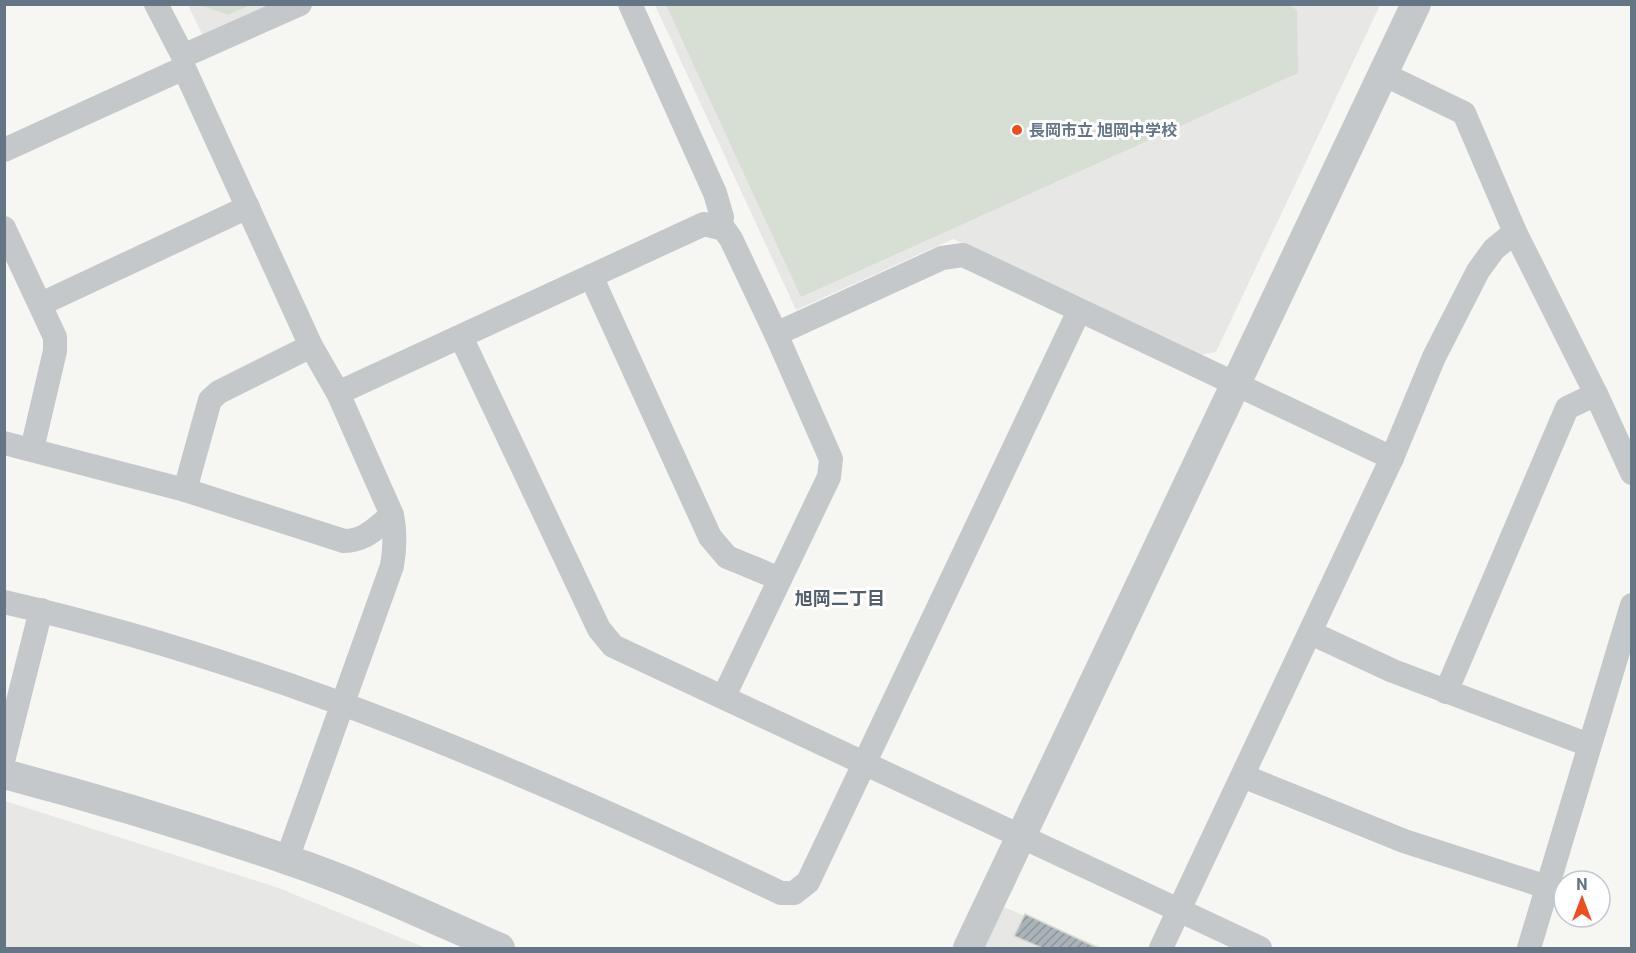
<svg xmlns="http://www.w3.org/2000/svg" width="1636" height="953" viewBox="0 0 1636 953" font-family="Roboto,'Noto Sans JP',sans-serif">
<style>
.built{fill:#e7e8e6}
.grass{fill:#d7ded4}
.building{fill:url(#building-hatch);stroke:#d8d8d5;stroke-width:1.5}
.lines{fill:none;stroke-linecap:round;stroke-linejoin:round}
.minor{stroke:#c4c8cb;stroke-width:24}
.tertiary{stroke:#c4c8cb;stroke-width:30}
.poi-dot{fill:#ed4e1d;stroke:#fff;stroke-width:2}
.labels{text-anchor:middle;stroke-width:6;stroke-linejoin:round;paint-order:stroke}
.poi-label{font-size:16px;font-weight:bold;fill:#647686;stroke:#fff;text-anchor:start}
.neighbourhood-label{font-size:18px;font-weight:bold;fill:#525f6a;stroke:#fff}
</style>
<defs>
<pattern id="building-hatch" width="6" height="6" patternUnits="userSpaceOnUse" patternTransform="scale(1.5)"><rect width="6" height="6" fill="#aab3b8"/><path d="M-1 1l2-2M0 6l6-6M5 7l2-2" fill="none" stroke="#8e969b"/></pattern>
</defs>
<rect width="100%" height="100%" fill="#f6f7f3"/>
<!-- built -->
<g class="built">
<polygon points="188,5 270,5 203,36"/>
<polygon points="655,5 1380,5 1216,352 1200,355 953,239 796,310"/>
<polygon points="5,801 276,887 426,948 5,948"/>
<polygon points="1001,906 1103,948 982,948"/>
</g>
<!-- grass -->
<g class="grass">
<polygon points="200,5 250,5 228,15"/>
<polygon points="666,5 1289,5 1297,10 1298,73 801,297"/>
</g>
<!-- building -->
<polygon class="building" points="1025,914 1098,948 1042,948 1014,936"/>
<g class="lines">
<!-- minor -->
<g class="minor">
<polyline points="156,4 183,56 300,4"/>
<polyline points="630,4 715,193 722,217 719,227"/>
<polyline points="1383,74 1464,113 1515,232 1596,394 1632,473"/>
<polyline points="4,150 184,68 311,346 338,393"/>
<polyline points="4,228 55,337 55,351 32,449"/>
<polyline points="591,276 710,537 727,557 780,579"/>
<polyline points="41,304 248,207"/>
<polyline points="776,334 942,258 963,255 1392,458"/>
<polyline points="461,337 599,629 613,646 1260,948"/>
<path d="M4 443 185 490 344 541C365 541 376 528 392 515"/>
<polyline points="185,490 210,400 219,392 311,346"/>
<path d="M4 602C276 664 531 774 781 893H794L808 882 1079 311"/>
<polyline points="1311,633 1393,671 1589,745"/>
<polyline points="1446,692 1567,408 1596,394"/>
<polyline points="4,757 41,610"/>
<polyline points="1243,776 1404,841 1547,887"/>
<path d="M287 859 392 566C395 548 396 533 392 515L338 393 704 224 724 229 731 239 776 334 831 459 829 477 724 696"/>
<polyline points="1161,948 1392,458 1434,357 1478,271 1494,249 1515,232"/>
<polyline points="1529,948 1632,605"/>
</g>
<!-- tertiary -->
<g class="tertiary">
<path d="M4 774C99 799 192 827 285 859 358 883 429 917 500 948"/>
<polyline points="968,948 1416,4"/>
</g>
</g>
<!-- markers -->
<circle class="poi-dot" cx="1017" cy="130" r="6"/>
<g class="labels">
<!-- poi labels -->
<g class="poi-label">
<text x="1029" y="136">長岡市立 旭岡中学校</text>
</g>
<!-- neighbourhood labels -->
<g class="neighbourhood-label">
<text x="840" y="605">旭岡二丁目</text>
</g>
</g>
<!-- border -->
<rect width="1636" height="953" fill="none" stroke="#647686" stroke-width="12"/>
<!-- north arrow -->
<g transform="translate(1582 899)"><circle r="28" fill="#ffffff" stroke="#c1c8cf" stroke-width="1.5"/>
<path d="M0-4.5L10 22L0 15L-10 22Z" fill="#ed4e1d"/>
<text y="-9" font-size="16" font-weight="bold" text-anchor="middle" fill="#647686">N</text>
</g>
</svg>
